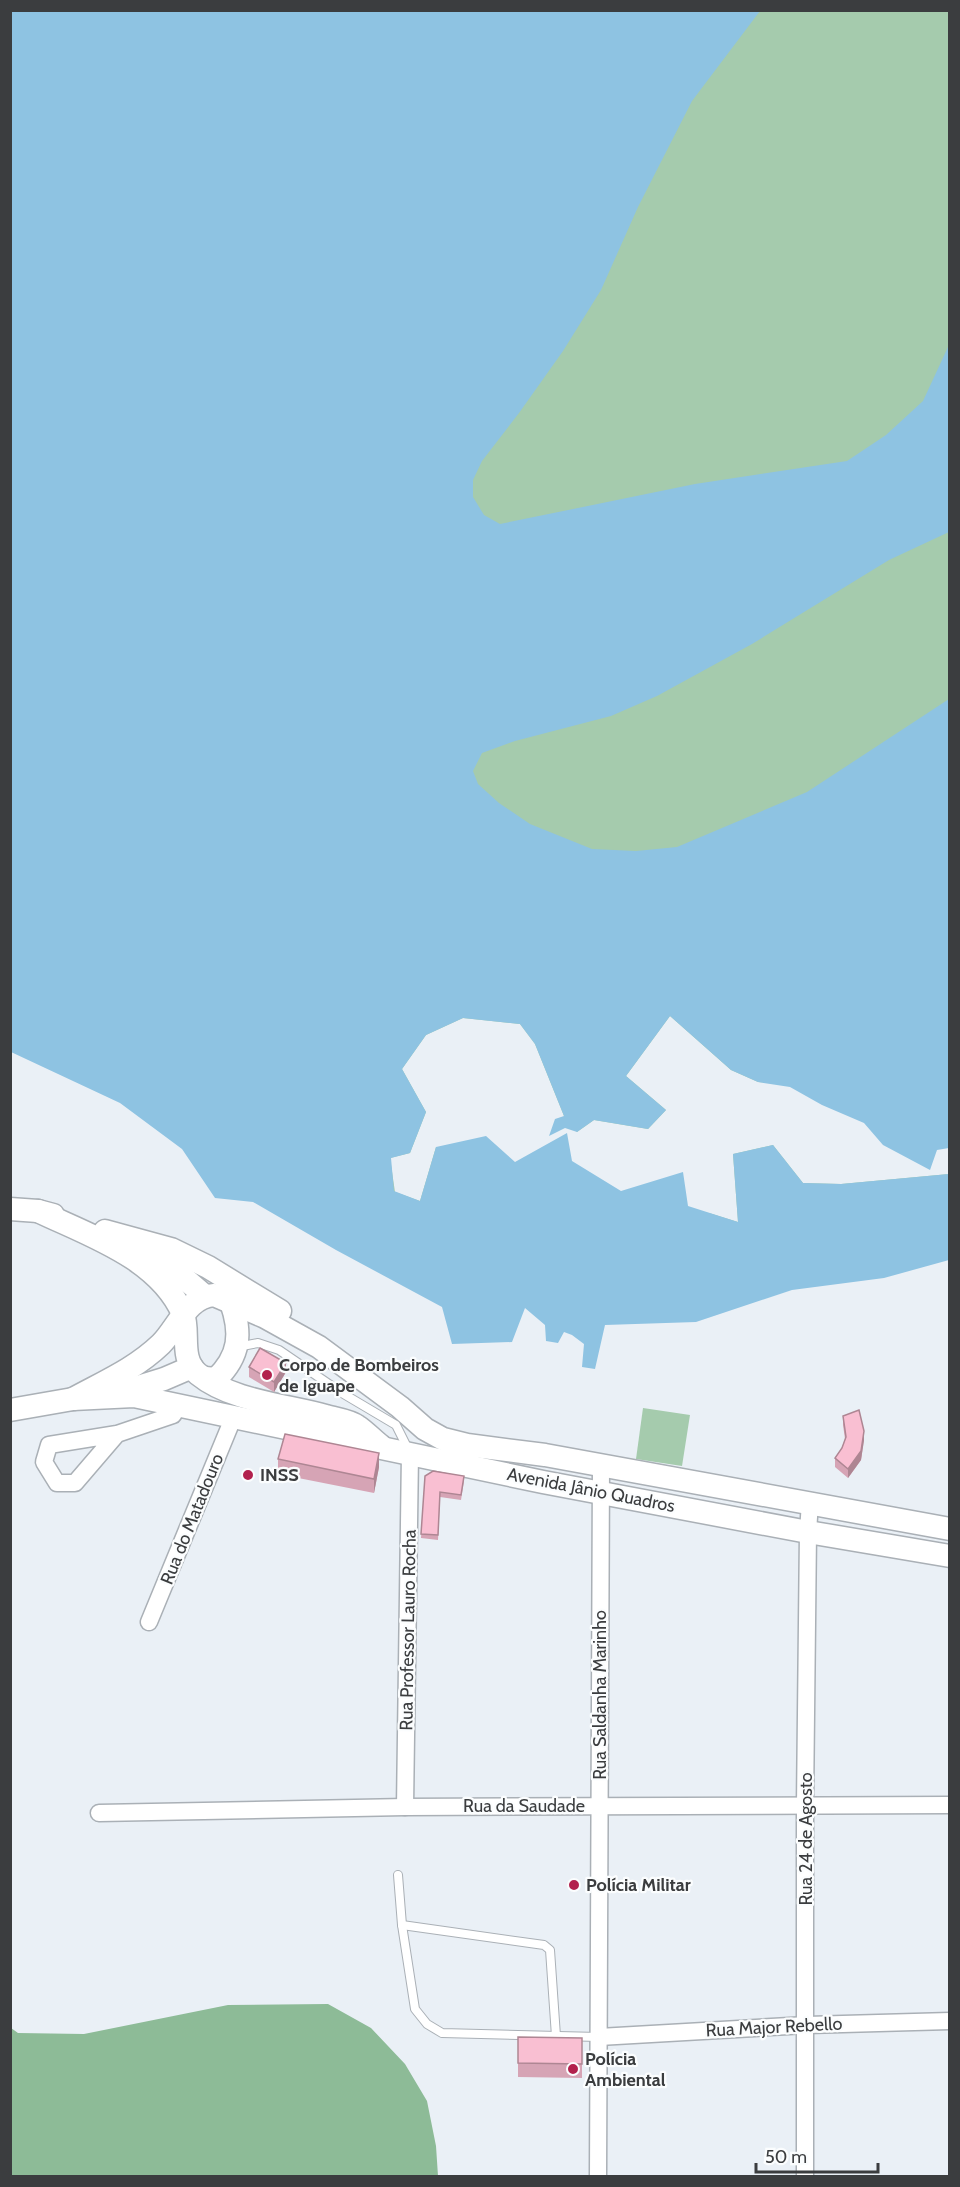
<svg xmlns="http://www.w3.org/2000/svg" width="960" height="2187" viewBox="0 0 960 2187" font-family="Cabin,sans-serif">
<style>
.green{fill:#a5cbad}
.forest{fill:#8dbb97}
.water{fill:#8ec3e2}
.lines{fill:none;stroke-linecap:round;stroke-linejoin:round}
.lane-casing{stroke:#aab0b6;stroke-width:10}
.street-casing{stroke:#aab0b6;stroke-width:19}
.secondary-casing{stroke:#aab0b6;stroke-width:25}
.lane{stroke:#fff;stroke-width:8}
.street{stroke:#fff;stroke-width:16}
.secondary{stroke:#fff;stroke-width:22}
.wall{fill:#d6a4b5}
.shaded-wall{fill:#ae8693}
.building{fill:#f9bfd2;stroke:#ae8693;stroke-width:1.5}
.poi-dot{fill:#b2214d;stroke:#fbfdfe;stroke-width:2}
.labels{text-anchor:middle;stroke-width:4.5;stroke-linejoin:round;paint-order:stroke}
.poi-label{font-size:18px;font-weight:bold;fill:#3b3d3f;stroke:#fbfdfe;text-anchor:start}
.street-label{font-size:18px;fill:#3b3d3f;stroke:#fbfdfe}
</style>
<rect width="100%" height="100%" fill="#eaf0f6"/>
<!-- green -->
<g class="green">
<polygon points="479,11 949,11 949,1095 758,1082 731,1070 670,1016 626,1076 666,1110 648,1129 594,1120 577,1132 564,1116 535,1044 520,1024 463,1018 426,1035 402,1069 426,1112 410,1153 390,1158 395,1192 420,1201 436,1147 530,1201 709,1213 738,1222 733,1154 773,1145 803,1183 841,1184 949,1174 736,1251 337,1214 10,427"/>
<polygon points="643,1408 690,1415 682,1466 636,1459"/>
</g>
<!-- forest -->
<polygon class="forest" points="328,2004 371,2028 405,2064 427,2101 436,2146 438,2176 11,2176 11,2028 18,2033 84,2034 228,2005"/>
<!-- water -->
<polygon class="water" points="11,10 760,11 692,101 638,207 601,290 563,351 519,413 482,461 473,480 473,497 484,515 500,524 695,484 847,461 886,435 923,401 948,347 949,330 949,532 889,560 752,644 657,696 611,716 515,741 482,753 473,771 478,784 499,803 530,824 592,849 636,851 677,847 807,792 949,699 949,1148 937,1150 930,1170 883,1145 864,1123 822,1105 790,1087 758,1082 731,1070 670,1016 626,1076 666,1110 648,1129 594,1120 577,1132 565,1128 549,1136 555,1119 564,1116 535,1044 520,1024 463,1018 426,1035 402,1069 426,1112 410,1153 391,1158 394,1191 420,1201 436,1147 486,1136 515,1162 567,1133 572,1161 621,1191 683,1172 688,1206 738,1222 733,1154 773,1145 803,1183 841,1184 949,1174 949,1260 884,1278 792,1290 696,1322 605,1325 595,1369 582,1367 584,1344 572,1335 564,1332 558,1343 546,1341 545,1325 525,1308 512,1342 452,1344 442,1307 336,1250 253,1202 215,1198 182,1149 120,1103 11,1052"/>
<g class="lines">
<defs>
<g id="lane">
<polyline points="237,1347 258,1343 279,1350 342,1393 396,1425 409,1451"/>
<polyline points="398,1875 402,1925 415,2009 427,2024 442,2033 599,2037"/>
<polyline points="402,1925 544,1945 550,1950 556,2036"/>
</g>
<g id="street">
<polyline points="117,1434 75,1483 57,1483 44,1462 49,1445 117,1434 173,1415 179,1405"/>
<polyline points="149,1622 234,1416"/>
<polyline points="405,1807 410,1453"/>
<polyline points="99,1813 405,1807 950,1805"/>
<polyline points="599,2037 807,2025 950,2021"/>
<polyline points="598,2176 601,1465"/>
<polyline points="805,2176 805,1805 808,1532 810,1502"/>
</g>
<g id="secondary">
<polyline points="10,1209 38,1211 53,1215"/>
<path d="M38 1211C88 1235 159 1258 183 1314 190 1331 179 1359 198 1374 231 1401 286 1405 326 1416 336 1419 349 1420 357 1426 365 1431 373 1440 381 1446"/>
<polyline points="105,1231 171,1249 208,1267 280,1311"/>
<polyline points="151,1250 205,1296"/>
<path d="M205 1378 216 1379C240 1356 242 1333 231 1302"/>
<polyline points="122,1392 164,1379 192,1367"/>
<path d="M73 1399C104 1382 135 1369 161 1344 178 1327 187 1297 214 1295L265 1317 319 1347 400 1407 425 1429 443 1439 467 1445 545 1455 950 1529"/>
<polyline points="10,1410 73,1399 134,1396 543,1482 808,1532 950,1556"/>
</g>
</defs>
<!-- lane casing -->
<use href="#lane" class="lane-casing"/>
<!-- street casing -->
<use href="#street" class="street-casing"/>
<!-- secondary casing -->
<use href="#secondary" class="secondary-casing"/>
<!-- lane -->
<use href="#lane" class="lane"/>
<!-- street -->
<use href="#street" class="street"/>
<!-- secondary -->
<use href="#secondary" class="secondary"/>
</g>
<!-- wall -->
<g class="wall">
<polygon points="249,1367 286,1372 274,1392 249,1377"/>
<polygon points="843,1416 864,1440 861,1460 848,1478 835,1467 835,1458 842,1448 845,1439 843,1425"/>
<polygon points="278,1459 379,1467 374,1493 278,1474"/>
<polygon points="425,1476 464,1481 461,1500 440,1497 438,1540 421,1538"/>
<polygon points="518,2037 582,2038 582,2078 518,2077"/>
</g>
<!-- shaded-wall -->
<g class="shaded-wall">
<polygon points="286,1363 286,1372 274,1392 274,1382"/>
<polygon points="864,1431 864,1440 861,1460 848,1478 848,1469"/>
<polygon points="379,1453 379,1467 374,1493 374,1479"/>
</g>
<!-- building -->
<g class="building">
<polygon points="260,1348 286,1363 274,1382 249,1367"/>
<polygon points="859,1410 864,1431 861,1451 848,1469 835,1458 842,1448 846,1437 843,1416"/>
<polygon points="285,1434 379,1453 374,1479 278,1459"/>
<polygon points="433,1471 464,1476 461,1495 440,1492 438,1535 421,1534 425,1476"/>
<polygon points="518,2037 582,2038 582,2064 518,2063"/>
</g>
<!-- markers -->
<g class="poi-dot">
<circle cx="267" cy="1375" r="6"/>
<circle cx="248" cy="1475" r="6"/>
<circle cx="574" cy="1885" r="6"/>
<circle cx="573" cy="2069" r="6"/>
</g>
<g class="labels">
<!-- poi labels -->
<g class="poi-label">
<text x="279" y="1371">Corpo de Bombeiros<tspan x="279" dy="21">de Iguape</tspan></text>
<text x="260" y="1481">INSS</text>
<text x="586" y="1891">Polícia Militar</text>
<text x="585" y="2065">Polícia<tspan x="585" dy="21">Ambiental</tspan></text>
</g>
<!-- street labels -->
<g class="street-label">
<text transform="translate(591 1490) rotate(11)" y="6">Avenida Jânio Quadros</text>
<text transform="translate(192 1519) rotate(-68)" y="6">Rua do Matadouro</text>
<text transform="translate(408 1630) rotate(-89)" y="6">Rua Professor Lauro Rocha</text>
<text transform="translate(600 1695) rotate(-90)" y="6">Rua Saldanha Marinho</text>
<text x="524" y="1812">Rua da Saudade</text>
<text transform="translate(806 1839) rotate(-90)" y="6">Rua 24 de Agosto</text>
<text transform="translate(774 2027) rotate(-3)" y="6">Rua Major Rebello</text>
</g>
</g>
<!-- border -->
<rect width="960" height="2187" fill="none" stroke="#3b3d3f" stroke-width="24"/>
<!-- scale -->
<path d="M756 2163v9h122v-9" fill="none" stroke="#3b3d3f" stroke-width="3"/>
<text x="765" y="2163" font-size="18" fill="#3b3d3f" stroke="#fbfdfe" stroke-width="4.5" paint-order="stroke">50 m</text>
</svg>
